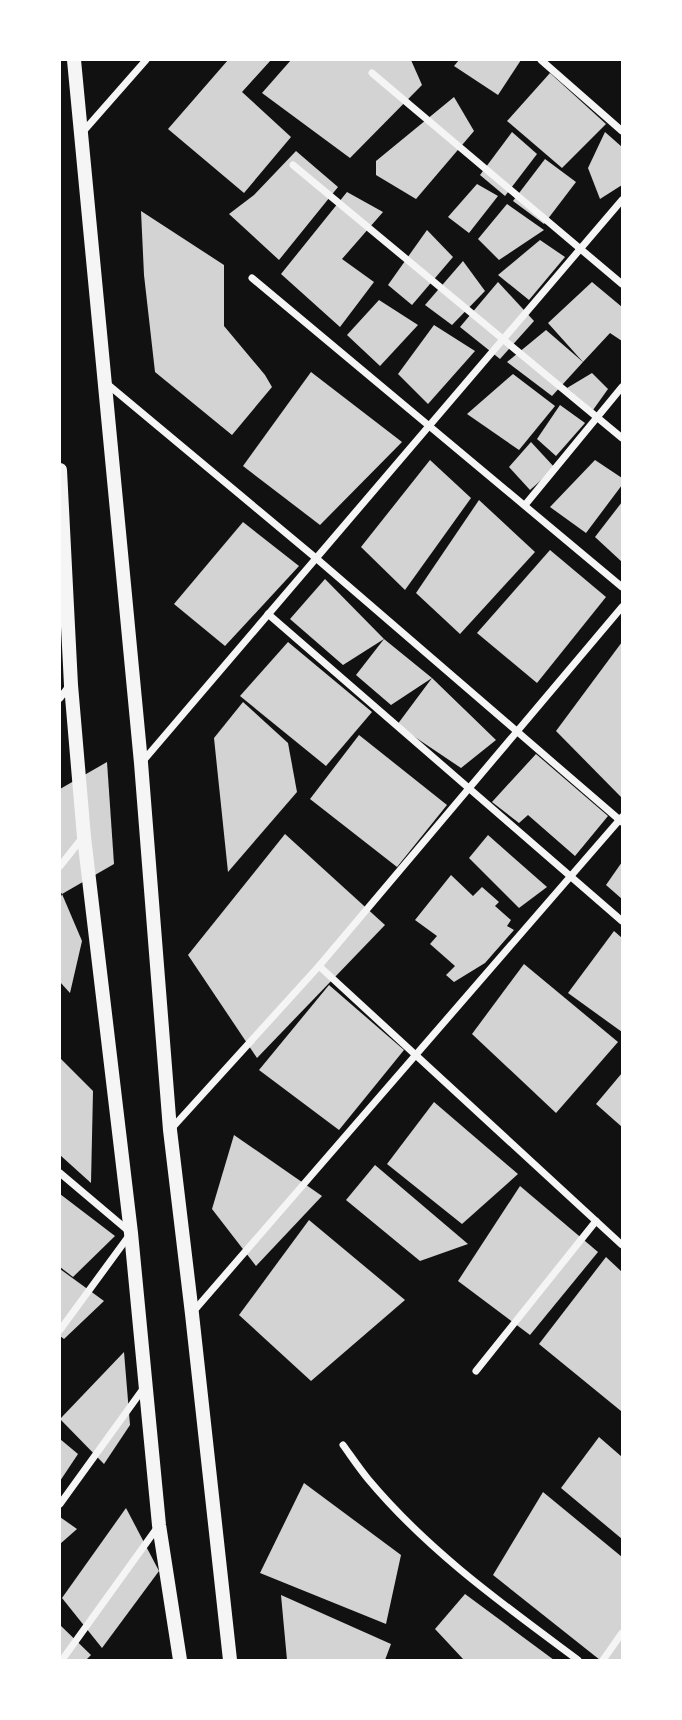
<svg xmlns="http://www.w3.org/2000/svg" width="682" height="1720" viewBox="0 0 682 1720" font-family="Roboto,sans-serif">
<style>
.building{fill:#d3d3d3}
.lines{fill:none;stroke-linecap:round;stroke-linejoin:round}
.minor{stroke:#f5f5f5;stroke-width:7}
.secondary{stroke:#f5f5f5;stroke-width:14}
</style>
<rect width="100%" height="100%" fill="#111"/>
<!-- building -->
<g class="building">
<polygon points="228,60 271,60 242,92 291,137 244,193 168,129"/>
<polygon points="291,60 411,60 422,85 350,158 262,93"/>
<polygon points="459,60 521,60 498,95 454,66"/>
<polygon points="550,73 606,124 562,168 507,121"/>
<polygon points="454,97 474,131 416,199 376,175 376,161"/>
<polygon points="512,132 537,154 505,196 480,175"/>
<polygon points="605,132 622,147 622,185 600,199 588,168"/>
<polygon points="296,151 338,187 279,260 229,214 254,195"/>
<polygon points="545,159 576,182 544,224 513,201"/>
<polygon points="477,184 498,196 469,233 448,217"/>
<polygon points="347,192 383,212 342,259 374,282 340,327 281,274"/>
<polygon points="507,204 544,230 499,260 478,239"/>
<polygon points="141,211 224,265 224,326 265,375 272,387 232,435 155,372 144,275"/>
<polygon points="427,230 453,257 412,305 388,285"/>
<polygon points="540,240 565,257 529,300 498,275"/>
<polygon points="463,261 485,291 452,325 425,305"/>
<polygon points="498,282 534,321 500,359 460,327"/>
<polygon points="592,282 622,307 622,341 610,333 583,362 548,323"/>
<polygon points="379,300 418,325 380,366 347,335"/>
<polygon points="434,325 475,351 428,404 398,374"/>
<polygon points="546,330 583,362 552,396 507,362"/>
<polygon points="311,372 402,442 320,525 243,466"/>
<polygon points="592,373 608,389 593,410 567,388"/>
<polygon points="513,374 555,406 519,450 467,414"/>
<polygon points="560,405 585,423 556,456 537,439"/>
<polygon points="531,442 555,468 530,490 509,467"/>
<polygon points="430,460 471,498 405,590 361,547"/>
<polygon points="595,460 622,478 622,485 586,533 550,507"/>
<polygon points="479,500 535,552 460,634 416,593"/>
<polygon points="622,502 622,562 595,537"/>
<polygon points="243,522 299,566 225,646 174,604"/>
<polygon points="550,550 606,597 537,683 477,633"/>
<polygon points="325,579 384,639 343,665 290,619"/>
<polygon points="384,639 432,678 496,740 461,768 397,725 432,678 391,705 356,675"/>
<polygon points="288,642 372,712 326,766 240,696"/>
<polygon points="622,642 622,798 556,731"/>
<polygon points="243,702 288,743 297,792 228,872 214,738"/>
<polygon points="359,735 447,805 397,867 310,799"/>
<polygon points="536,754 608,816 575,856 528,815 519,823 492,802"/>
<polygon points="107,762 114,864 62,894 60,891 60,789"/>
<polygon points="285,834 385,925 257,1058 188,955"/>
<polygon points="488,835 547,887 519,908 469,858"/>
<polygon points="622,862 622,899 606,885"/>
<polygon points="451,875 473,896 482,887 499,902 495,906 511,920 507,926 514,930 485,963 454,982 446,975 455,966 430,944 437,936 415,920"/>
<polygon points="62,894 82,941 70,993 60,982 60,899"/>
<polygon points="614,931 622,938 622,1032 568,993"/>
<polygon points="524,964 618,1042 556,1113 472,1034"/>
<polygon points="329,985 404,1050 339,1130 259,1070"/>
<polygon points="60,1058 93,1091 91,1183 60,1155"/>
<polygon points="622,1073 622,1127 596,1104"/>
<polygon points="434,1102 518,1174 462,1224 387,1164"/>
<polygon points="234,1135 322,1196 256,1266 212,1209"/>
<polygon points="375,1165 468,1244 420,1261 346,1200"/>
<polygon points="520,1186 598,1252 530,1335 458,1281"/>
<polygon points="60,1194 115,1236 73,1277 60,1267"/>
<polygon points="309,1220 405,1300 311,1381 239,1315"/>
<polygon points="606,1257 622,1272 622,1409 621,1411 539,1344"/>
<polygon points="60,1269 104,1301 64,1339 60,1336"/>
<polygon points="124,1352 130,1425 104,1464 60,1419"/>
<polygon points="599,1437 622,1457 622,1539 561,1488"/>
<polygon points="60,1439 78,1454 60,1481"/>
<polygon points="304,1483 401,1555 386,1624 260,1573"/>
<polygon points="543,1492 622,1557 622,1660 600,1660 493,1575"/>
<polygon points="126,1508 159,1571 102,1648 62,1598"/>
<polygon points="60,1517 77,1529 60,1544"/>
<polygon points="465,1594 554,1660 464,1660 435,1629"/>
<polygon points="281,1595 391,1644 385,1660 287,1660"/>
<polygon points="60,1625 91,1655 86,1660 60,1660"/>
</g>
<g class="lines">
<!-- minor -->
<g class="minor">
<polyline points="541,60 622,131"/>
<polyline points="372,73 622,284"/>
<polyline points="81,134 146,60"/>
<polyline points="293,165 622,438"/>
<polyline points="252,278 622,587"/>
<polyline points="106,383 317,559 622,822"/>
<polyline points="525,505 622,387"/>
<polyline points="268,614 622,921"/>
<polyline points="60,698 70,685"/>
<polyline points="143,761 622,200"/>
<polyline points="60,866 83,837"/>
<polyline points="319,966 622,1245"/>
<polyline points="172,1128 319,966 622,607"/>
<polyline points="60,1173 131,1233 60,1330"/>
<polyline points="192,1313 622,817"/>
<polyline points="476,1371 596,1221"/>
<path d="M343 1445C351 1456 359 1468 368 1479 428 1551 504 1605 578 1660"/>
<polyline points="60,1504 143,1389"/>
<polyline points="62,1660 157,1528"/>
<polyline points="603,1660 622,1633"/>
</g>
<!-- secondary -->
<g class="secondary">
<polyline points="74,60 141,763 170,1130 192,1314 230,1660"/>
<polyline points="60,470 71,685 84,837 131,1233 159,1525 180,1660"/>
</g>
</g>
<!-- border -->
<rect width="682" height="1720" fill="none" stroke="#ffffff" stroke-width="122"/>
</svg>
